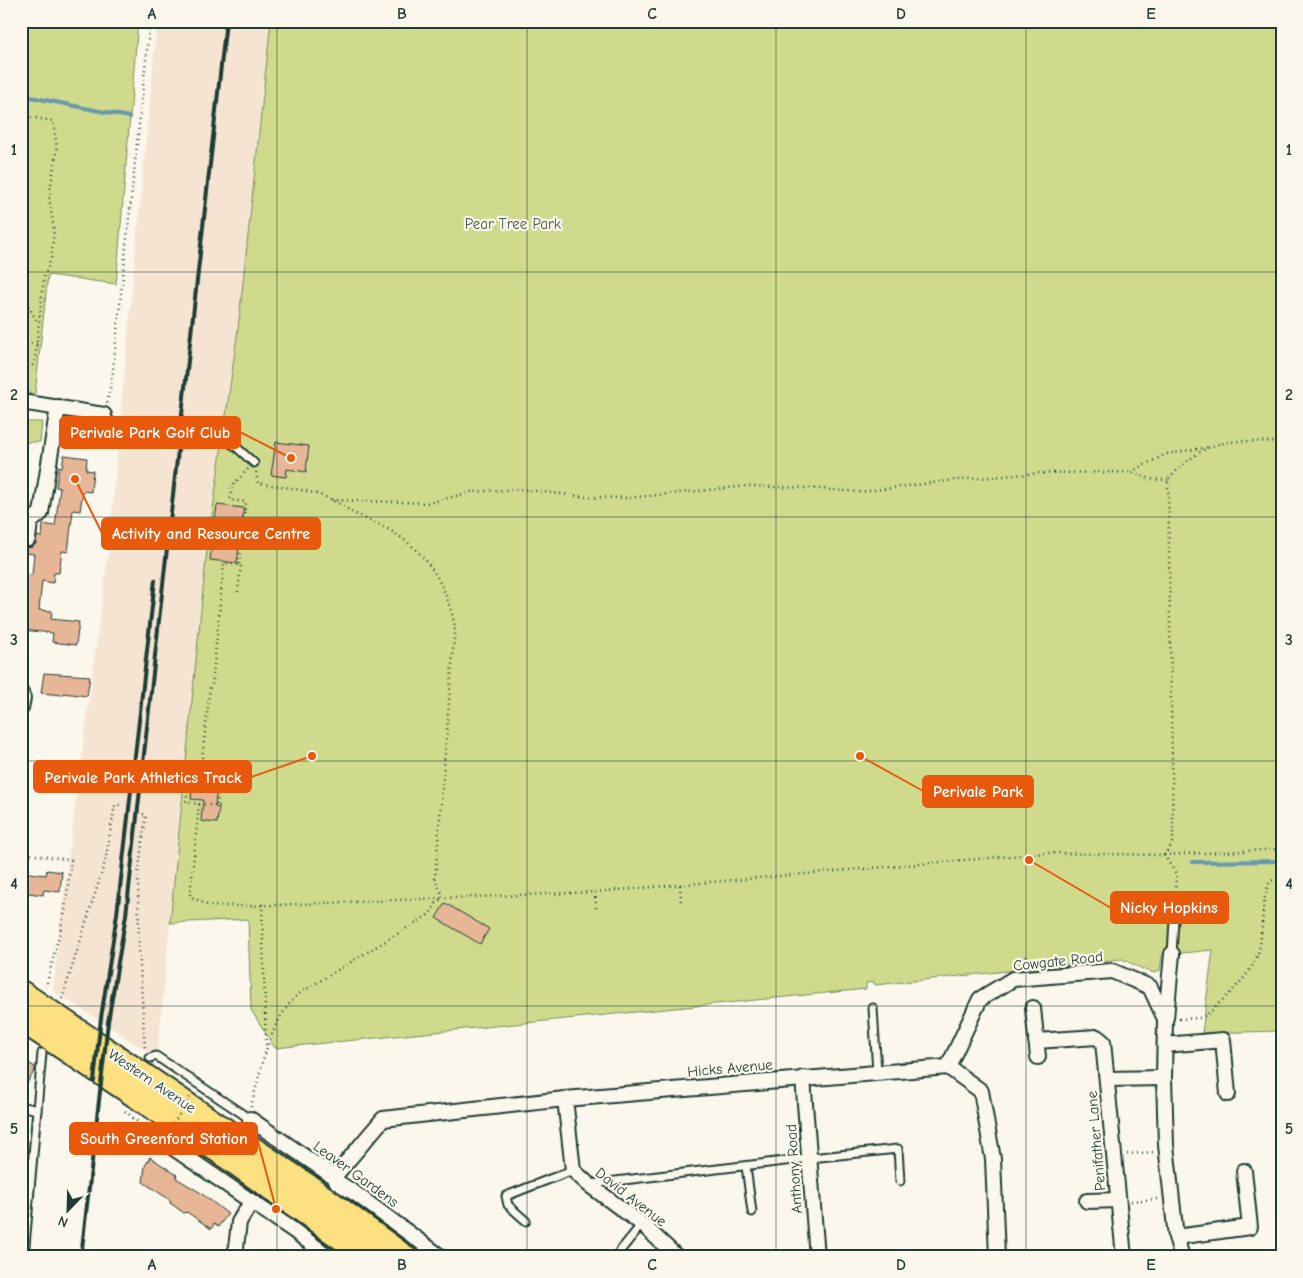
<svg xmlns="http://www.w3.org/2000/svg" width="1303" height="1278" viewBox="0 0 1303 1278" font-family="'Comic Neue',sans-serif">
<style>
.built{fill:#f5e4d2}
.green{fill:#cfda8d;stroke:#778c60}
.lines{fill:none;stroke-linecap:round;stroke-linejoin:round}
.stream{stroke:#6899ab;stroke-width:4}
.building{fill:#e6b697;stroke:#1f3d34}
.service-casing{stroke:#1f3d34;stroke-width:11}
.minor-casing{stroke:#1f3d34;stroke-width:18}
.trunk-casing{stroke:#1f3d34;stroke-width:28}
.path{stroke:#1f3d34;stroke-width:2.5;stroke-dasharray:1 4;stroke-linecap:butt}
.service{stroke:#fbf7ec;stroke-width:7}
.minor{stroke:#fbf7ec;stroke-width:14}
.trunk{stroke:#fde080;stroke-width:24}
.rail{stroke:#1f3d34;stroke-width:4}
.path-bridge{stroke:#1f3d34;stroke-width:2.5;stroke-dasharray:1 4;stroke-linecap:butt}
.grid{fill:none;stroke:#1f3d34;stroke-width:1;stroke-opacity:0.55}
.labels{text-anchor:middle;stroke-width:4.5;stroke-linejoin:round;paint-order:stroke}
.park-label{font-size:15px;fill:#425c46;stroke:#fbf7ec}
.street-label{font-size:15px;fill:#1f3d34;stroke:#fbf7ec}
.leader{fill:none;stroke:#e8590c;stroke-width:2}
.callout-dot{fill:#e8590c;stroke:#fbf7ec;stroke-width:2}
.callout{fill:#e8590c;stroke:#e8590c;stroke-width:2}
.callout-label{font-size:16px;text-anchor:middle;font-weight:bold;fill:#fff}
.neatline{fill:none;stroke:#1f3d34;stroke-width:2}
.grid-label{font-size:16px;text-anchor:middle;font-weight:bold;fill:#1f3d34}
</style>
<rect width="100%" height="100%" fill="#fbf7ec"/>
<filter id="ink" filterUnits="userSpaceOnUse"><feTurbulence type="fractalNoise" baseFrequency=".02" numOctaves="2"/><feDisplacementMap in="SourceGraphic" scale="10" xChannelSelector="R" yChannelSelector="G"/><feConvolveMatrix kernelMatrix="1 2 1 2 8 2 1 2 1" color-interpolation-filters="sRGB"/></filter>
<g filter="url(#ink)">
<!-- built -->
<g class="built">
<polygon points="157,21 271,21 238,329 226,420 198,426 159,427 120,420"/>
<polygon points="118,445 222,449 206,559 157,1057 53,991 60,923 109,547"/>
</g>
<!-- green -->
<g class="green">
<polygon points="21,21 138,21 116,284 48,275 35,394 21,392"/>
<polygon points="271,21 1282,21 1282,1029 1280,1031 1202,1033 1213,950 1162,955 1160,970 1155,973 1147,971 1122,959 875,985 874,982 866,983 866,989 275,1048 251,1010 248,919 170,923 206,559 238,329"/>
<polygon points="21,422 42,422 40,442 21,442"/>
<polygon points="180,1138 270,1200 267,1205 180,1146 178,1143"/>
</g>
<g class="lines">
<!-- stream -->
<g class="stream">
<polyline points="21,95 129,117"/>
<polyline points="1193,862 1282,861"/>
</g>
</g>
<!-- building -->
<g class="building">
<polygon points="276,442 309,446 306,472 287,469 286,477 271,475"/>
<polygon points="64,455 87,458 86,470 93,471 91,492 83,491 80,511 73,510 68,552 62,551 59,573 54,573 53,583 42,581 39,610 52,611 51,619 79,622 76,645 52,642 53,633 21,630 21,593 23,594 26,574 32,575 34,554 21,552 21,544 26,548 32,547 36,544 37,536 42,537 43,524 55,526 60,488 56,487 59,466 62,467"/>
<polygon points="217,505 244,508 237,563 210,560"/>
<polygon points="44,673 90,676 87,696 63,693 63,695 41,693"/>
<polygon points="194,770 218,772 215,807 219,808 217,823 201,821 203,800 191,799"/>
<polygon points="47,870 62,872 60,892 44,890 43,895 21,892 21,872 46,875"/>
<polygon points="445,903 489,929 480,944 436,918"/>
<polygon points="21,1058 35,1067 35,1070 21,1093"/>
<polygon points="150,1157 177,1175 176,1178 201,1193 228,1214 218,1227 214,1224 211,1229 187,1212 184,1213 170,1203 170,1200 143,1182 145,1166"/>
</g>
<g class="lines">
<defs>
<g id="service">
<polyline points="104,415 122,431 135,435 216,436 234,445 254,463"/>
<polyline points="1172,954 1174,920"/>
<polyline points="873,1008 877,1072"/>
<polyline points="150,1058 156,1056 250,1119"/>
<polyline points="21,1106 37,1110"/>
<polyline points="746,1166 752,1212"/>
<polyline points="590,1184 810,1158 898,1149 900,1181"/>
<polyline points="526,1221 508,1205 506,1196 573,1170"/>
<polyline points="24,1257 42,1053"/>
<polyline points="615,1257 642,1224"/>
</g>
<g id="minor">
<polyline points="21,402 104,415"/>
<polyline points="28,539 30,522 41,513 58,407"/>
<polyline points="21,693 23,698 21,708"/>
<polyline points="1033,1008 1038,1057"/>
<polyline points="1166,1018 1172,954"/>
<polyline points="1036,1041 1097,1037 1103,1042 1124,1257"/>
<polyline points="1165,1045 1223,1040 1228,1094"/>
<polyline points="948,1067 980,999 1013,979 1112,971 1150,987 1165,1019 1164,1078 1166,1145 1176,1237 1182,1257"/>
<polyline points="803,1078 817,1257"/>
<polyline points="1107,1079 1164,1078"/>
<polyline points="565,1099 573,1170 588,1184 642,1224 677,1257"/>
<polyline points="250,1119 334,1177 337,1182 356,1194 441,1257"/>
<polyline points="169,1145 293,1230 329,1257"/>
<polyline points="334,1177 383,1119 565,1099 948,1067 981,1091 993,1159 997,1257"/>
<polyline points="1087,1201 1118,1200"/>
<polyline points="1176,1237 1250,1227 1244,1171"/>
<polyline points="235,1257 239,1222 251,1202"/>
</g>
<g id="trunk">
<polyline points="21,993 310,1188 404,1257"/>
<polyline points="21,1019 218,1150 369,1257"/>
</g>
</defs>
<!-- service casing -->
<use href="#service" class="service-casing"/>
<!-- minor casing -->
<use href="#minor" class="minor-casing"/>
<!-- trunk casing -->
<use href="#trunk" class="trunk-casing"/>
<!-- path -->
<g class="path">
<polyline points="21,116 53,121 57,148 49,197 54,231 51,258 44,277 35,360 33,365 26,369 21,369"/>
<polyline points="21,293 38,323"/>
<polyline points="21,342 37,344"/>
<polyline points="107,403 112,379 150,21"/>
<path d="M256 472 258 483C282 487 310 489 332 500 341 504 349 511 358 515 367 520 377 523 386 528 426 550 446 583 455 627L435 879 443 897"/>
<polyline points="1131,472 1166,454 1210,447"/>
<polyline points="332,500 429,503 471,492 520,489 586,497 627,498 748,486 808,488 860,492 955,480 1040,473 1131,472 1150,479 1168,480"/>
<polyline points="238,592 241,565 239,565 246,502 230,500 232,486 248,469"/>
<polyline points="201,768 210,687 212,686 224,563 239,565"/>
<path d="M222 770 191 767 186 802 199 804 190 896 209 906H249L595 892 1046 853 1164 855 1170 847 1173 840 1168 480C1181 465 1199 449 1219 444 1238 439 1262 442 1282 442"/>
<polyline points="199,804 220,806"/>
<polyline points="217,805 220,770"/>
<polyline points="143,814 146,815 138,873 139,946 145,1050"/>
<polyline points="21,853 71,860 65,911 46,987"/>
<polyline points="1164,855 1282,849"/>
<polyline points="1164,855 1177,875 1172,904 1173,912"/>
<polyline points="680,885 681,902"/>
<polyline points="595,892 596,908"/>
<polyline points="262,904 266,1045"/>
<polyline points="1026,956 1027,964"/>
<polyline points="62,999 105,862 115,805 122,805"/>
<path d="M1179 1019 1201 1018 1209 1013C1227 995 1252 976 1259 950 1264 927 1260 903 1270 881L1282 878"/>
<path d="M251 1107C261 1070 269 1019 300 993L430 914 437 902 442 898"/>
<polyline points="125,1111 147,1130 150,1128 151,1129"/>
<polyline points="1127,1154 1154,1152"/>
<polyline points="1131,1201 1158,1199"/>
</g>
<!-- service -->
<use href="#service" class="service"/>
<!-- minor -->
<use href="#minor" class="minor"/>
<!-- trunk -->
<use href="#trunk" class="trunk"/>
<!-- rail -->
<g class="rail">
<polyline points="94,1081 101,1018 117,914 155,580"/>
<polyline points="81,1257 108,1022 126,915 226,21"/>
</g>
<!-- path-bridge -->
<polyline class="path-bridge" points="168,1132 192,1094"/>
</g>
</g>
<!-- grid -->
<path class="grid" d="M277 21V1257M527 21V1257M776 21V1257M1026 21V1257M21 272H1282M21 517H1282M21 761H1282M21 1006H1282"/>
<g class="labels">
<!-- park labels -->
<g class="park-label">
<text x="513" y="229">Pear Tree Park</text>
</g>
<!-- street labels -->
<g class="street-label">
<text transform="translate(1058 961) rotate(-6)" y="5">Cowgate Road</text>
<text transform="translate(730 1068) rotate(-5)" y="5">Hicks Avenue</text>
<text transform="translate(152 1081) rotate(34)" y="5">Western Avenue</text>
<text transform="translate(1096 1141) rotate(-95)" y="5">Penifather Lane</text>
<text transform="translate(794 1169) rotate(-94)" y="5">Anthony Road</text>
<text transform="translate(356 1174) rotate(36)" y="5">Leaver Gardens</text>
<text transform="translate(631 1197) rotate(38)" y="5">David Avenue</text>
</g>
</g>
<!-- callouts -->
<path class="leader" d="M291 458L240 432M75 479L102 533M312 756L251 777M860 756L923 791M1029 860L1111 908M276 1209L257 1138"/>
<g class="callout-dot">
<circle cx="291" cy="458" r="5"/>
<circle cx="75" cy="479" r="5"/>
<circle cx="312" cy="756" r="5"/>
<circle cx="860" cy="756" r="5"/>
<circle cx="1029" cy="860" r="5"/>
<circle cx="276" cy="1209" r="5"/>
</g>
<g class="callout">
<rect x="60" y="417" width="180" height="31" rx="5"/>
<rect x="102" y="518" width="218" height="31" rx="5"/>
<rect x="34" y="761" width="217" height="31" rx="5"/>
<rect x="923" y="776" width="110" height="31" rx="5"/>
<rect x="1111" y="892" width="117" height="31" rx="5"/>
<rect x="70" y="1123" width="187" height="31" rx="5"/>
</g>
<g class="callout-label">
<text x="150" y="438">Perivale Park Golf Club</text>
<text x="211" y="539">Activity and Resource Centre</text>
<text x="143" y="783">Perivale Park Athletics Track</text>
<text x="978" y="797">Perivale Park</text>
<text x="1169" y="913">Nicky Hopkins</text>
<text x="164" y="1144">South Greenford Station</text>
</g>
<!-- margin -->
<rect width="1303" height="1278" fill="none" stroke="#fbf7ec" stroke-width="55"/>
<!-- north arrow -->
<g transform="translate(68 1210) rotate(203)" stroke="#fbf7ec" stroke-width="4" paint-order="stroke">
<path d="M0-4L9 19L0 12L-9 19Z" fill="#1f3d34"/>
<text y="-8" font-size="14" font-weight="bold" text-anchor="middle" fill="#1f3d34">N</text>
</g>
<rect x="28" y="28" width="1248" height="1222" class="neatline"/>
<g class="grid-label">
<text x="152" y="19">A</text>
<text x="402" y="19">B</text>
<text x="652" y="19">C</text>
<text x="901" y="19">D</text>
<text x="1151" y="19">E</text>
<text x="14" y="155">1</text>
<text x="1289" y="155">1</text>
<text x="14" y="400">2</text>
<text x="1289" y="400">2</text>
<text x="14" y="645">3</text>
<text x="1289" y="645">3</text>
<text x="14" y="889">4</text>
<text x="1289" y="889">4</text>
<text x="14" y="1134">5</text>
<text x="1289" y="1134">5</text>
<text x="152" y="1270">A</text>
<text x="402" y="1270">B</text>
<text x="652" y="1270">C</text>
<text x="901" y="1270">D</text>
<text x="1151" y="1270">E</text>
</g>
</svg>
